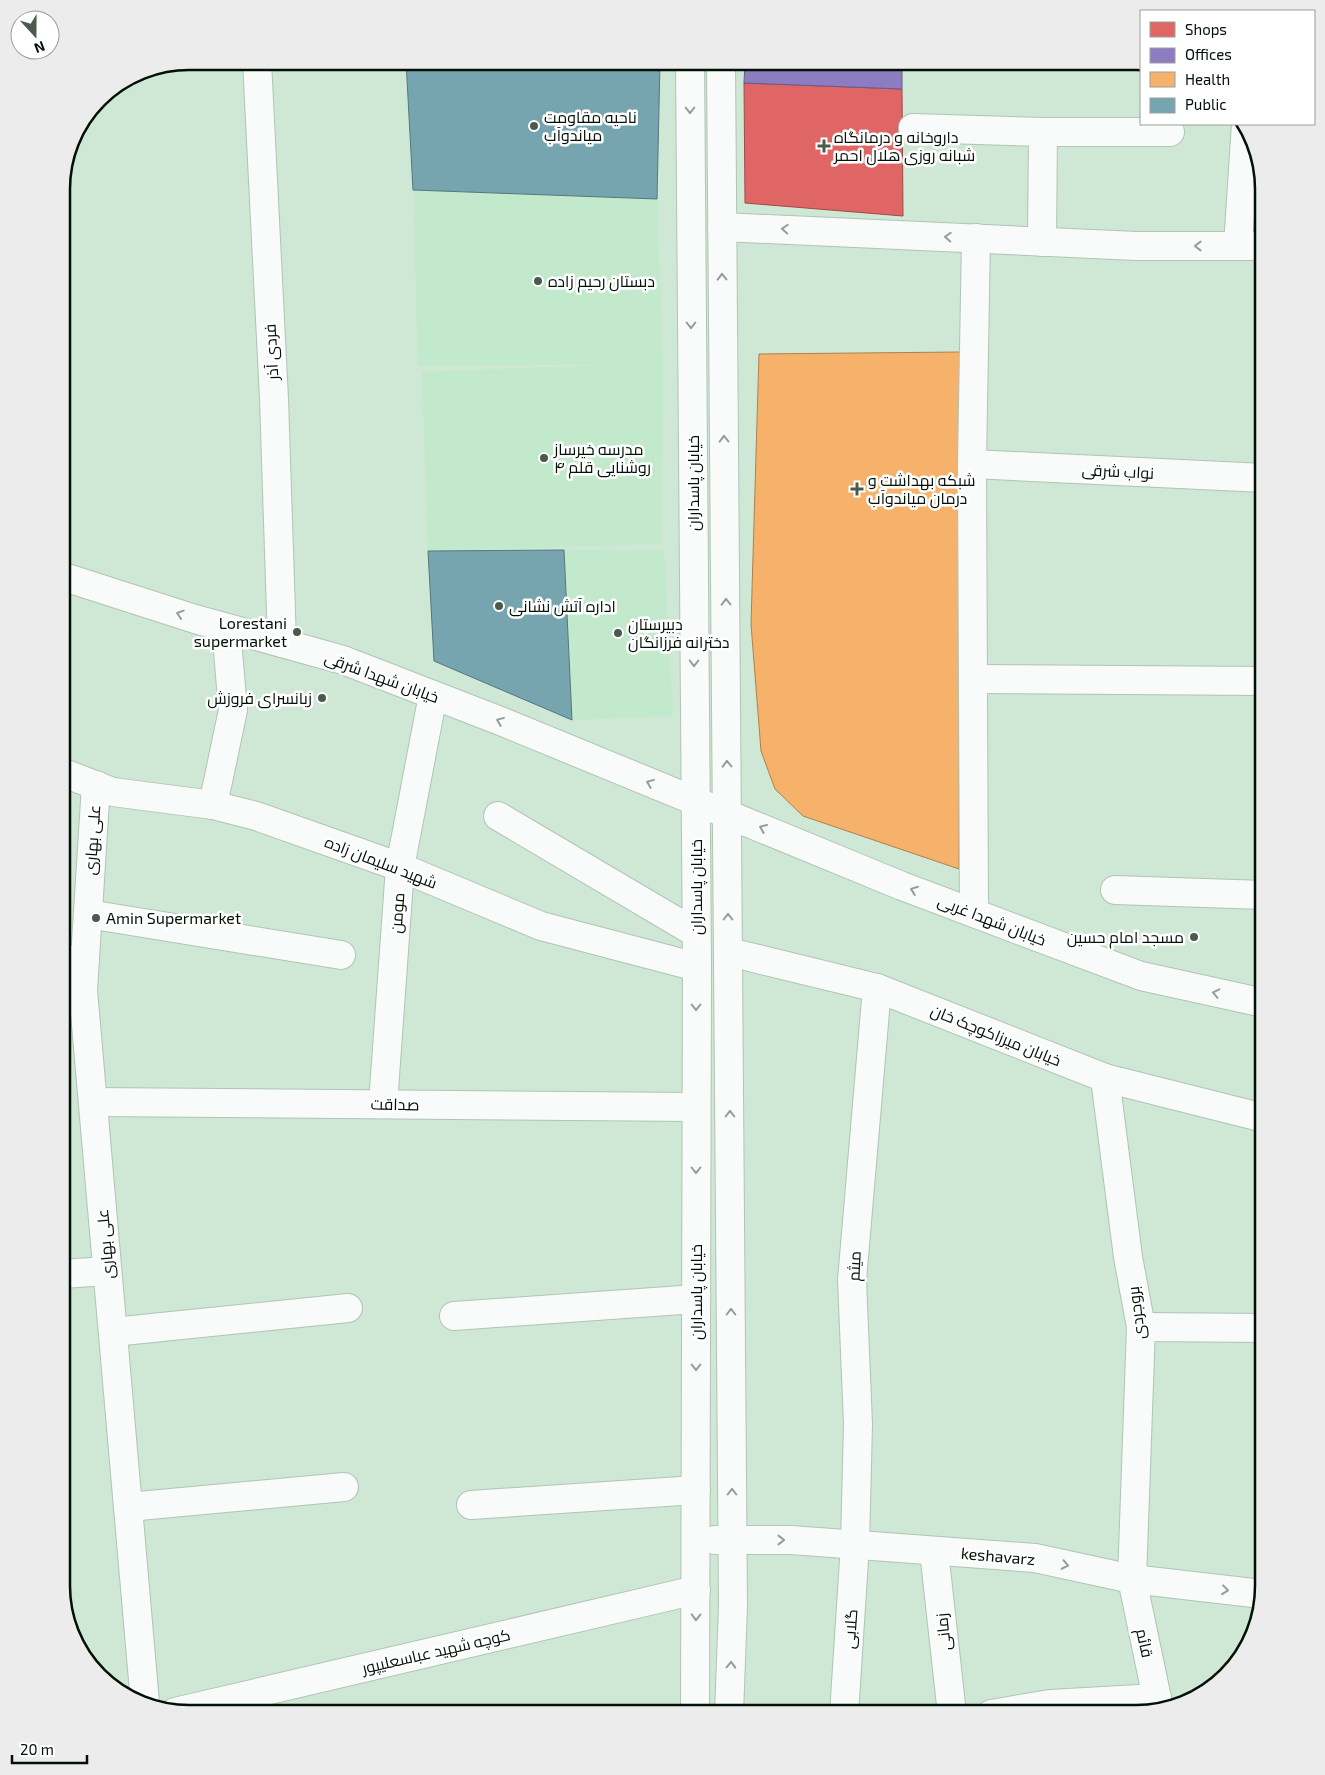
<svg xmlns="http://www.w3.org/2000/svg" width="1325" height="1775" viewBox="0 0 1325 1775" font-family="'Exo 2',Cairo,sans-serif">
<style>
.built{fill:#c2e9cc}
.shops{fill:#e06666;stroke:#9d4c49}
.offices{fill:#8e7cc3;stroke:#645c8a}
.health{fill:#f6b26b;stroke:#ad814d}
.public{fill:#76a5af;stroke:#53787c}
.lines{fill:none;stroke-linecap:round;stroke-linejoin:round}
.minor-casing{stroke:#b1c4b6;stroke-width:30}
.major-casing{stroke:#b1c4b6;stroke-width:30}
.minor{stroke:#f8fbf9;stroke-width:28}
.major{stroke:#f8fbf9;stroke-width:28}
.oneway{stroke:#969d98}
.poi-dot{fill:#4a5b4e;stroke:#fff;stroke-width:2}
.labels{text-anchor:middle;stroke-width:5;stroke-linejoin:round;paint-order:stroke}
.poi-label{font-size:16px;fill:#021006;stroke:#fff;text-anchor:start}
.street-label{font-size:16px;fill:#021006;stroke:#fff}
.rim{fill:none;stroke:#021006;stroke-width:2.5}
</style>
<rect width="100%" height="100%" fill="#cfe7d5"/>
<!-- built -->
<g class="built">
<polygon points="413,190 657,199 663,363 662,544 428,551 422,372 629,364 418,366"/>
<polygon points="564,550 664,550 673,716 572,720"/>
</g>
<!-- shops -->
<polygon class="shops" points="744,83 902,89 903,216 745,203"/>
<!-- offices -->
<polygon class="offices" points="745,61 902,61 902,89 744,83"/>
<!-- health -->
<polygon class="health" points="960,352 959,869 803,816 775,789 761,751 751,624 759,354"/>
<!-- public -->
<g class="public">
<polygon points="406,61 660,61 657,199 413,190"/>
<polygon points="564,550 572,720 434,661 428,551"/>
</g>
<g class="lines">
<defs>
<g id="minor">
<polyline points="257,61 274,399 282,643"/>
<polyline points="913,128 1043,132 1042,242"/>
<polyline points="1043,132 1170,132"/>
<polyline points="722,227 1136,246 1264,246"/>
<polyline points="1238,246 1246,124"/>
<polyline points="972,464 1264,478"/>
<polyline points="973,679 1264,681"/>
<polyline points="61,772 113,792 213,805 256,816 400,867 541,926 697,967"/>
<polyline points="96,785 83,990 145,1703"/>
<polyline points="213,805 233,710 226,628"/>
<polyline points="498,816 696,933"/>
<polyline points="1115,890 1264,895"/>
<polyline points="974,913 972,464 976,238"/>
<polyline points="88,914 341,955"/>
<polyline points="729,952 877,988 1105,1078 1264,1118"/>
<polyline points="61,961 85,959"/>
<polyline points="1105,1078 1128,1257 1141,1327 1132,1579 1159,1708"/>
<polyline points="93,1102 696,1107"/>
<polyline points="383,1104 400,867 433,695"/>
<polyline points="61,1274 107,1271"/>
<polyline points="454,1316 696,1299"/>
<polyline points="1141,1327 1264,1328"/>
<polyline points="113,1332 348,1308"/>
<polyline points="471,1505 696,1490"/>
<polyline points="128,1507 344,1487"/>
<polyline points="934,1551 952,1714"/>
<polyline points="175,1712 696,1590"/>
<polyline points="844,1714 855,1545 858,1424 852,1280 877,988"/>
<polyline points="991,1714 1050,1704 1157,1698"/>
</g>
<g id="major">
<polyline points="690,61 697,967 695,1714"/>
<polyline points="721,61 733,1606 729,1714"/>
<polyline points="61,576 195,619 343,660 503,722 902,886 1141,976 1264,1003"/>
<polyline points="715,1540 791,1540 1035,1558 1132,1579 1262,1594"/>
</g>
</defs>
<!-- minor casing -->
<use href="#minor" class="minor-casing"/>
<!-- major casing -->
<use href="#major" class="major-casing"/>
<!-- minor -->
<use href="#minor" class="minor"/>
<!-- major -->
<use href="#major" class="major"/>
</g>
<!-- one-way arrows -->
<defs><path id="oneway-chevron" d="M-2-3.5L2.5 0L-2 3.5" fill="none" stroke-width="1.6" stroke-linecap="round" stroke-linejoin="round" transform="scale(1.25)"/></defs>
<g class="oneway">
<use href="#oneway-chevron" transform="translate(690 110) rotate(90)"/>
<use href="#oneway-chevron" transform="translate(785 229) rotate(-177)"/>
<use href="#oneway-chevron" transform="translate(948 237) rotate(-177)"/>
<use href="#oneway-chevron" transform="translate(1198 246) rotate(-180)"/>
<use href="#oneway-chevron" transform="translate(722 277) rotate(-91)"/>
<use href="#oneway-chevron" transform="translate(691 325) rotate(90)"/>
<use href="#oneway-chevron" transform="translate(724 439) rotate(-91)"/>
<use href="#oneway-chevron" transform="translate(726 602) rotate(-91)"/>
<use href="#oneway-chevron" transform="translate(180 614) rotate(-162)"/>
<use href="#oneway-chevron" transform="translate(694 663) rotate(90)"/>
<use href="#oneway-chevron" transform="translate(500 721) rotate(-158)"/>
<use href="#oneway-chevron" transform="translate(727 764) rotate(-91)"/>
<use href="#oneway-chevron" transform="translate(650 783) rotate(-158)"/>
<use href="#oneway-chevron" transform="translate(763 828) rotate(-157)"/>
<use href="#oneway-chevron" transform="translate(914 890) rotate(-159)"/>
<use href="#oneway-chevron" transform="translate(728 917) rotate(-90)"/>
<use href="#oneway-chevron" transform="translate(1216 993) rotate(-167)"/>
<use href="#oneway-chevron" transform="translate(696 1007) rotate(90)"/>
<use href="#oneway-chevron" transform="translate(730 1114) rotate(-90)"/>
<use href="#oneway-chevron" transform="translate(696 1170) rotate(90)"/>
<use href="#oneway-chevron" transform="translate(731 1312) rotate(-90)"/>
<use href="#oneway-chevron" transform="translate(696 1367) rotate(90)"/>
<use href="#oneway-chevron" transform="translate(732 1492) rotate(-90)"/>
<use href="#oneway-chevron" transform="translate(781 1540)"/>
<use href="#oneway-chevron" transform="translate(1065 1565) rotate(12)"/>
<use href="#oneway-chevron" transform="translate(1225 1590) rotate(7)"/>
<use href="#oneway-chevron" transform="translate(696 1617) rotate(91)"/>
<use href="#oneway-chevron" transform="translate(731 1665) rotate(-88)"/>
</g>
<!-- markers -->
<g class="poi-dot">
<circle cx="534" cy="126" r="5"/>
<path d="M821.5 138.5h5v5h5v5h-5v5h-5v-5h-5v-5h5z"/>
<circle cx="538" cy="281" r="5"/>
<circle cx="544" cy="458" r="5"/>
<path d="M854.5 481.5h5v5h5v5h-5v5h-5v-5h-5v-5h5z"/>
<circle cx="499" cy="606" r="5"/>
<circle cx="297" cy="632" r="5"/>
<circle cx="618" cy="633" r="5"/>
<circle cx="322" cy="698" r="5"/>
<circle cx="96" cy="918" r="5"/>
<circle cx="1194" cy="937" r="5"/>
</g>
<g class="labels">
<!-- poi labels -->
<g class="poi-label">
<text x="544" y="123">ناحیه مقاومت<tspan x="544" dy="18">میاندوآب</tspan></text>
<text x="834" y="143">داروخانه و درمانگاه<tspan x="834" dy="18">شبانه روزی هلال احمر</tspan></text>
<text x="548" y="287">دبستان رحیم زاده</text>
<text x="554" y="455">مدرسه خیرساز<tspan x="554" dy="18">روشنایی قلم ۴</tspan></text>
<text x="868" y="486">شبکه بهداشت و<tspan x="868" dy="18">درمان میاندوآب</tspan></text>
<text x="509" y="612">اداره آتش نشانی</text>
<text x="287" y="629" text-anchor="end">Lorestani<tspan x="287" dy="18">supermarket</tspan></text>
<text x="628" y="630">دبیرستان<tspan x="628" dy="18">دخترانه فرزانگان</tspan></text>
<text x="312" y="704" text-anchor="end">زبانسرای فروزش</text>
<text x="106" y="924">Amin Supermarket</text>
<text x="1184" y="943" text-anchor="end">مسجد امام حسین</text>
</g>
<!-- street labels -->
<g class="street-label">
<text transform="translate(271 352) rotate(-93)" y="6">فردی آذر</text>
<text transform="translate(1118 471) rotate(3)" y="6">نواب شرقی</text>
<text transform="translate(693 483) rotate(-90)" y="6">خیابان پاسداران</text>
<text transform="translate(382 677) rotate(20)" y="6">خیابان شهدا شرقی</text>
<text transform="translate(92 840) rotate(-86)" y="6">علی بهاری</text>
<text transform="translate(381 862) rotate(21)" y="6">شهید سلیمان زاده</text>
<text transform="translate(696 887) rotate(-90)" y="6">خیابان پاسداران</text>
<text transform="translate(397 913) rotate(-86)" y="6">مومن</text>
<text transform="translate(992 920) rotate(21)" y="6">خیابان شهدا غربی</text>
<text transform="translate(996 1035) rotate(22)" y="6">خیابان میرزاکوچک خان</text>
<text transform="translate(395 1104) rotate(1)" y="6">صداقت</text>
<text transform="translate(105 1244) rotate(-95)" y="6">علی بهاری</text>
<text transform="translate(854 1266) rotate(-87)" y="6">میثم</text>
<text transform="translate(696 1292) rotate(-90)" y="6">خیابان پاسداران</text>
<text transform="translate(1136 1313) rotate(-97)" y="6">بروجردی</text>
<text transform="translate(998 1556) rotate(5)" y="6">keshavarz</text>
<text transform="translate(850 1629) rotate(-86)" y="6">گلابی</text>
<text transform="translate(943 1632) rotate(-96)" y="6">زمانی</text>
<text transform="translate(1145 1643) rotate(78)" y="6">قائم</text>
<text transform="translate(436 1651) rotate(-13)" y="6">کوچه شهید عباسعلیپور</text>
</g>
</g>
<!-- crop -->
<path d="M0 0H1325V1775H0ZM189 70H1136A119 119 0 0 1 1255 189V1586A119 119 0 0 1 1136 1705H189A119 119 0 0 1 70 1586V189A119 119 0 0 1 189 70Z" fill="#ebeceb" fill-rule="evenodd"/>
<path class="rim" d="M189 70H1136A119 119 0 0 1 1255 189V1586A119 119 0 0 1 1136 1705H189A119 119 0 0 1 70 1586V189A119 119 0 0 1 189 70Z"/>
<!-- legend -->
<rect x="1140" y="10" width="175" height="115" fill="#ffffff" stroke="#9a9f9b"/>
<rect x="1150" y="22" width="25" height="15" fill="#e06666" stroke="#9a9f9b"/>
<text x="1185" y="35" font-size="15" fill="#021006">Shops</text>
<rect x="1150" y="48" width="25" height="15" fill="#8e7cc3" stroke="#9a9f9b"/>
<text x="1185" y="60" font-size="15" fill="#021006">Offices</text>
<rect x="1150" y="72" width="25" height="15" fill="#f6b26b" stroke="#9a9f9b"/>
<text x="1185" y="85" font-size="15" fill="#021006">Health</text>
<rect x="1150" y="98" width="25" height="15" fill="#76a5af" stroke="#9a9f9b"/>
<text x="1185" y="110" font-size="15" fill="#021006">Public</text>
<!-- north arrow -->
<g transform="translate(35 35) rotate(159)"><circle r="24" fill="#ffffff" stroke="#9a9f9b"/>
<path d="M0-4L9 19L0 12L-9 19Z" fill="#4a5b4e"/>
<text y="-8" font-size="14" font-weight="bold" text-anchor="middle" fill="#021006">N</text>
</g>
<!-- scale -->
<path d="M12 1755v8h75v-8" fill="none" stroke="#021006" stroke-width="2.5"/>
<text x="20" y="1755" font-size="15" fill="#021006" stroke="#ffffff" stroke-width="4" paint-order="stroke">20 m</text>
</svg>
